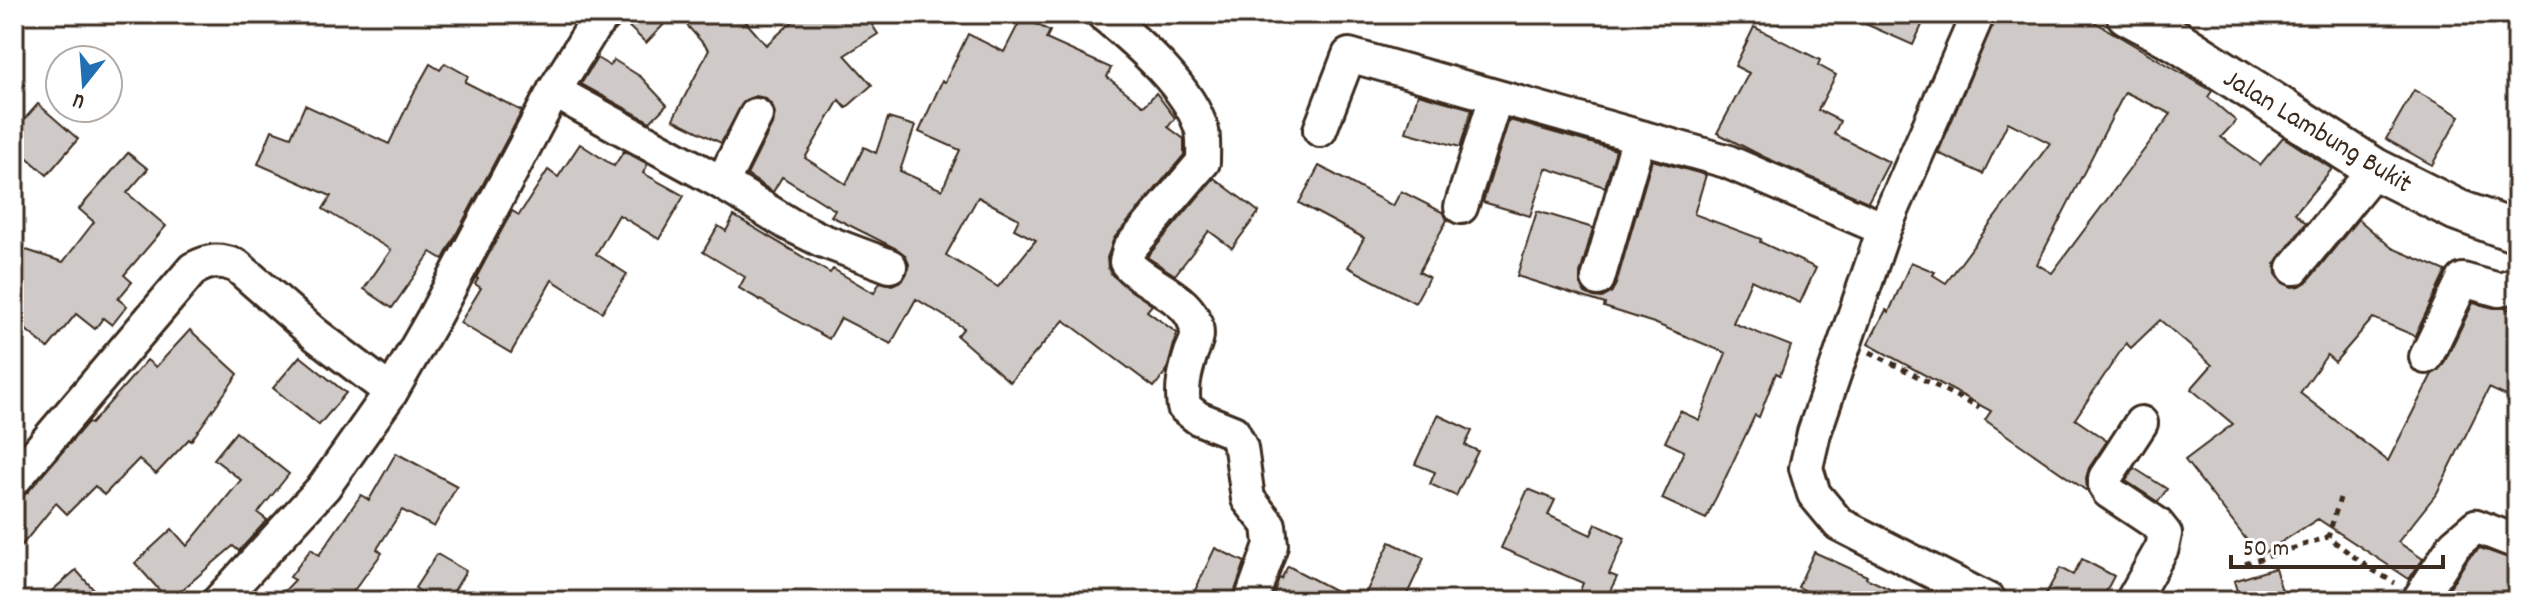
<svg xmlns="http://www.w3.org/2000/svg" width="2531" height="615" viewBox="0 0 2531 615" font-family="Dekko,sans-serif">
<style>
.building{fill:#cfcac7;stroke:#3b2a1e;stroke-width:2;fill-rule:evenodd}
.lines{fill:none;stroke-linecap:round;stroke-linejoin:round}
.minor-casing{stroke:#3b2a1e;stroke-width:38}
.tertiary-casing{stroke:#3b2a1e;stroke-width:46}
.path{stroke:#3b2a1e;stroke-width:5;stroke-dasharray:6 6;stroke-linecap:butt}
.minor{stroke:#fff;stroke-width:32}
.tertiary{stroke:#fff;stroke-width:40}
.labels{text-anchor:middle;stroke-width:6;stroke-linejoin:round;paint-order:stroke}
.street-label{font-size:28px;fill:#3b2a1e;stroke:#fff}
</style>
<rect width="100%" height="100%" fill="#fff"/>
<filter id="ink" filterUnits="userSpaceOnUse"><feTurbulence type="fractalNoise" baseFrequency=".0125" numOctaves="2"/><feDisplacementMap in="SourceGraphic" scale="16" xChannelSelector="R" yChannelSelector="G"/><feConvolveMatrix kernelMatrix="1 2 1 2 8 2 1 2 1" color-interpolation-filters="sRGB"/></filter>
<g filter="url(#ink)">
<!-- building -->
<g class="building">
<polygon points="624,14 674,14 646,43 623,21"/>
<path d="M677 14H739L766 45 801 14H865L878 34 845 55 872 85 846 108 839 100 805 158 846 184 864 147 876 153 888 118 915 126 900 171 942 190 960 150 919 132 942 81 945 82 968 34 1004 52 1022 17 1050 31 1046 39 1111 68 1107 77 1144 106 1156 93 1175 118 1168 127 1184 139V155L1115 237 1107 258 1108 268 1112 275 1152 305 1147 311 1177 333 1167 370 1154 387 1064 320 1010 382 957 336 964 328 916 299 891 344 841 318 829 339 739 288 745 277 703 252 718 226 726 231 734 216 830 273 833 269 874 293 880 282 892 285 903 280 907 273 909 264 905 255 897 249 831 216 835 210 782 177 773 192 747 175 773 123 775 113 772 105 765 98 756 96 745 100 721 143 673 119 709 50ZM978 197 1019 219 1014 229 1036 240 998 287 946 255Z"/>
<polygon points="1843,14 1927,14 1913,45"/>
<path d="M1997 14H2081L2212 91 2208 97 2236 121 2221 137 2260 165 2283 137 2332 169 2295 213 2306 223 2275 264 2276 274 2283 283 2292 287 2300 286 2308 281 2358 219 2392 248 2446 271 2415 336 2373 318 2335 362 2327 355 2300 393 2388 461 2432 374 2443 365 2473 303 2494 308H2506L2517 313V401L2489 388 2437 493 2398 542 2423 559 2409 579 2318 519 2259 556 2185 460 2233 424 2191 389 2212 365 2160 320 2131 348 2126 343 2075 419 2107 441 2089 468 2086 478 2087 491 1985 420 1991 411 1868 344 1886 310 1889 312 1911 262 1935 272 1933 275 1946 283 2050 143 2008 122 1983 174 1938 153ZM2125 92 2171 114 2052 273 2037 264Z"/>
<polygon points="1754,27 1820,60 1818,65 1836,75 1818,110 1840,121 1834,134 1889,162 1868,202 1764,157 1717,133 1749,73 1735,66"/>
<polygon points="597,58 610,66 614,60 641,77 667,105 650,122 581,84"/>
<polygon points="445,63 468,76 465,82 522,111 443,259 431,252 392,308 364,289 391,250 323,209 331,196 258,164 272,130 291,137 305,105 389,144 411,98 430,64 440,70"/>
<polygon points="2414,90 2460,116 2432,165 2386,139"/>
<polygon points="1418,94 1472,109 1460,147 1406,132"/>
<polygon points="38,104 78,139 47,175 14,146 14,131"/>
<polygon points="1509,120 1616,150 1605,187 1546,168 1530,216 1483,202"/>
<polygon points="580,144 614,166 624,151 648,164 643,173 684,196 659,239 619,215 596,254 627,274 602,312 552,280 511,353 460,323 481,288 475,284 478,279 476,278 512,211 519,215 548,170 558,177"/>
<polygon points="128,153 148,169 127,193 166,226 124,275 132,282 118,299 127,306 112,325 103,318 95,329 76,314 48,348 14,320 14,246 63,262 94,222 79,209"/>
<polygon points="1652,160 1706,175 1694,214 1761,239 1760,242 1816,268 1800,303 1751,280 1733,323 1791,346 1780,375 1776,373 1759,417 1755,415 1706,519 1662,499 1684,451 1665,442 1680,411 1699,420 1726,353 1654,323 1604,307 1605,304 1517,276 1537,211 1593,228 1580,274 1580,284 1585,293 1594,297 1602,298 1611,293 1616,284"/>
<polygon points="1319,166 1393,206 1401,191 1444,213 1447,220 1419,272 1429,277 1415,303 1348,267 1364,238 1299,203"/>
<polygon points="1214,178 1259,212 1232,248 1209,231 1175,275 1147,257"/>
<polygon points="190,330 238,374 191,441 189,439 156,474 139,459 104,495 95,486 67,514 56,503 14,555 14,499 28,492 88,422 91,424 147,360 156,367"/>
<polygon points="300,356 346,393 319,425 273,388"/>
<polygon points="1438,415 1472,431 1465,445 1478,451 1456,496 1430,484 1435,472 1415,464"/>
<polygon points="236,432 289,474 258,513 267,520 239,551 233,546 169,601 135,563 172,529 187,546 241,480 214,459"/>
<polygon points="396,453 457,486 434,527 402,510 377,549 382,553 346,601 275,601 295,580 290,577 311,549 319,555 361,495 369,500"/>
<polygon points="2134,468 2167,489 2158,502 2126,481"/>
<polygon points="1528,489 1555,500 1548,515 1591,535 1596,524 1625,538 1609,574 1617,577 1605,601 1580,591 1583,583 1501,548"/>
<polygon points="1390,542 1424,558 1404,601 1362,601"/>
<polygon points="1215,548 1245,562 1233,596 1231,601 1190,601"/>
<polygon points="2480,548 2517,561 2517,601 2441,601 2469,557"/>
<polygon points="1814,552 1867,576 1866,578 1915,601 1806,601 1810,593 1798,587"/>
<polygon points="437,554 466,571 448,601 436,601 415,588"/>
<polygon points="2082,559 2114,576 2101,601 2042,601 2060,568 2073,575"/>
<polygon points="1288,566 1355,601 1271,601 1279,578 1281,579"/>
<polygon points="2275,568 2285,601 2240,601 2234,581"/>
<polygon points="76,570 104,601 40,601"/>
</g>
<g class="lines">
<defs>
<g id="minor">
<path d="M1103 14C1137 42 1190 88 1202 131 1204 141 1203 152 1203 162L1129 249 1126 262C1144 286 1197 297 1197 335 1197 340 1193 348 1191 353 1185 372 1181 387 1184 407L1198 418 1233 432 1241 448 1248 499 1269 525 1271 545 1251 601"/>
<polyline points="1978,14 1884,229 1814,433 1806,468 1814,494 1839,524 1990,601"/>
<polyline points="554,91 722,183 789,224 821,240 890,266"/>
<polyline points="1320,130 1349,55 1726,161 1884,229"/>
<polyline points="722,183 756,115"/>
<polyline points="1461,207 1496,97"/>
<polyline points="2294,268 2375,169"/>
<polyline points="1598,279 1639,137"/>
<polyline points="2426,357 2463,280 2499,290 2517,285"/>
<path d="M14 480 193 269C210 260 219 259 237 266L316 335 391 392"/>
<polyline points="219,601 324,487 391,392 434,317 554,91 594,26 606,14"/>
<polyline points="2132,601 2162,548 2165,534 2157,524 2109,492 2105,486 2105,478 2141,423"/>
<polyline points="2418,601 2455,544 2476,526 2517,542"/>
</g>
<polyline id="tertiary" points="2127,14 2177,41 2375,169 2457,210 2517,232"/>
</defs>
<!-- minor casing -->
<use href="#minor" class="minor-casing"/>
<!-- tertiary casing -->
<use href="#tertiary" class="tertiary-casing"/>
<!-- path -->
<g class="path">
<polyline points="1870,352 1979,408"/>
<polyline points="2340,498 2328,537 2369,568 2395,583"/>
<polyline points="2245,564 2328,537"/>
</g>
<!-- minor -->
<use href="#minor" class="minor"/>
<!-- tertiary -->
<use href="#tertiary" class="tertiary"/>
</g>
</g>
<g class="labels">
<!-- street labels -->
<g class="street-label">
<text transform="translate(2319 129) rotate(31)" y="10">Jalan Lambung Bukit</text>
</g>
</g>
<!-- margin -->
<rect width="2531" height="615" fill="none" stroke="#fff" stroke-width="48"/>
<rect x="24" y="24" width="2483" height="567" fill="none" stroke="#3b2a1e" stroke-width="3" filter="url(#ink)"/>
<!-- north arrow -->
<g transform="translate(84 84) rotate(197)"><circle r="38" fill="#ffffff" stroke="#b1aaa5" stroke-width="2"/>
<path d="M0-6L14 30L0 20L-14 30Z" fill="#1f6fb2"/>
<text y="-12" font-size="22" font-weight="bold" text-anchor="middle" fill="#3b2a1e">U</text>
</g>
<!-- scale -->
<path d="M2231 555v12h212v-12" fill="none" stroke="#3b2a1e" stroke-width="4"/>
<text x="2243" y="555" font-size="24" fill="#3b2a1e" stroke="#ffffff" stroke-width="6" paint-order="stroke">50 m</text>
</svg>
